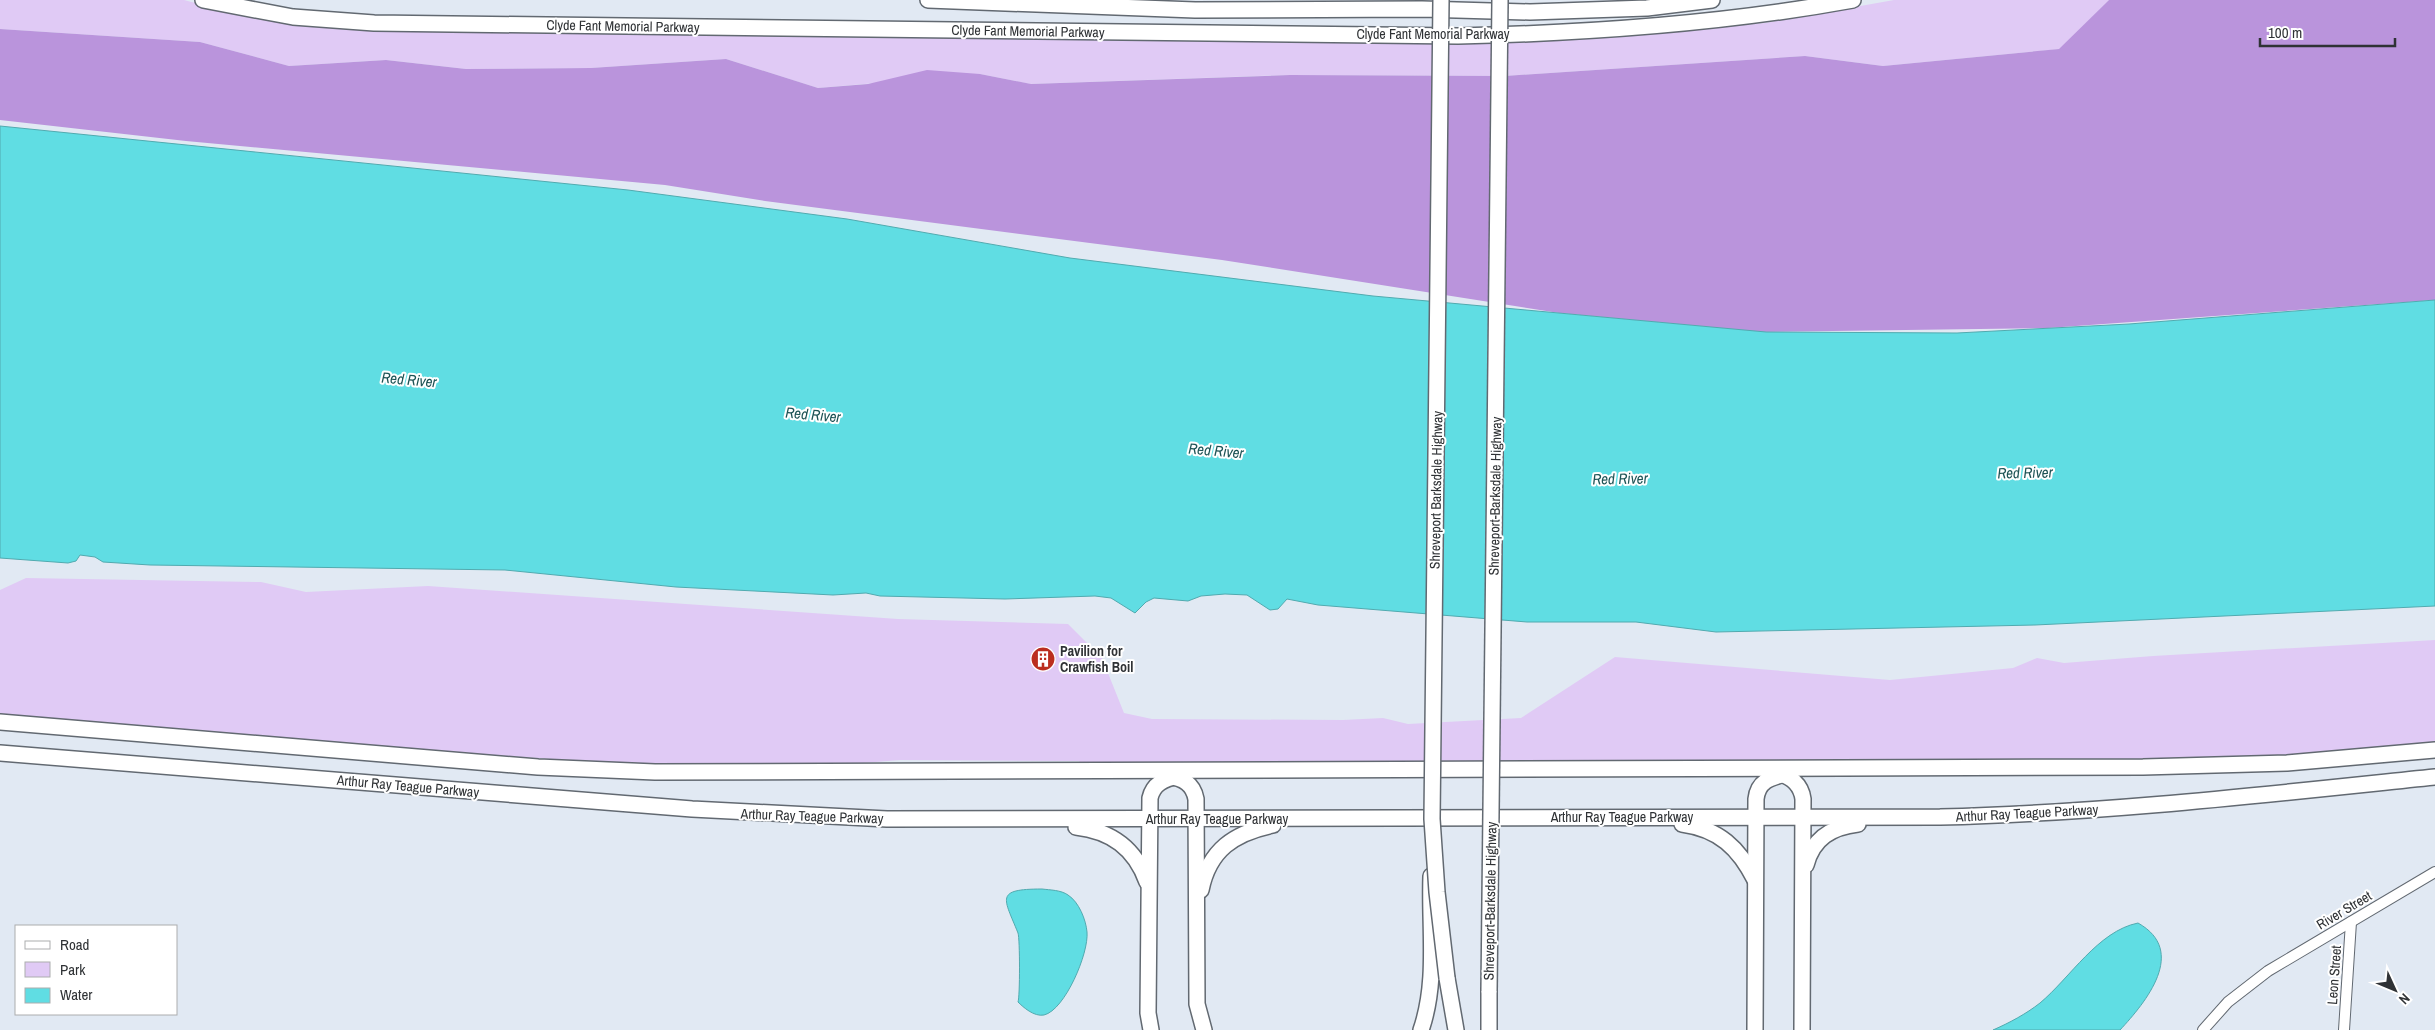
<svg xmlns="http://www.w3.org/2000/svg" width="2435" height="1030" viewBox="0 0 2435 1030" font-family="'Archivo Narrow',sans-serif">
<style>
.green{fill:#e0caf5}
.forest{fill:#ba94dc}
.water{fill:#60dde3;stroke:#51aaaf}
.lines{fill:none;stroke-linecap:round;stroke-linejoin:round}
.street-casing{stroke:#626971;stroke-width:12}
.secondary-casing{stroke:#626971;stroke-width:18}
.street{stroke:#fff;stroke-width:10}
.secondary{stroke:#fff;stroke-width:15}
.secondary-bridge-casing{stroke:#626971;stroke-width:18;stroke-linecap:butt}
.secondary-bridge{stroke:#fff;stroke-width:15}
.labels{text-anchor:middle;stroke-width:4;stroke-linejoin:round;paint-order:stroke}
.street-label{font-size:14px;fill:#2f3235;stroke:#fff}
.poi-label{font-size:14px;font-weight:bold;fill:#2f3235;stroke:#fff;text-anchor:start}
.water-label{font-size:15px;font-style:italic;fill:#1d5355;stroke:#fff}
</style>
<rect width="100%" height="100%" fill="#e1e9f3"/>
<!-- green -->
<g class="green">
<polygon points="0,0 184,0 229,12 1428,41 1595,38 1765,23 1894,0 2109,0 2060,49 1883,66 1805,56 1505,76 1290,75 1030,84 980,74 818,88 726,59 591,68 466,69 386,60 289,66 200,42 0,29"/>
<polygon points="26,578 261,582 306,592 428,586 898,619 1068,624 1102,658 1124,713 1152,719 1343,720 1383,718 1408,724 1521,718 1615,657 1890,680 2013,668 2037,658 2064,663 2153,656 2435,640 2435,744 2273,758 2186,761 1081,765 1079,761 900,760 827,766 625,764 358,746 0,715 0,590"/>
</g>
<!-- forest -->
<polygon class="forest" points="2109,0 2435,0 2435,300 2048,328 1760,332 1559,313 1222,260 765,201 665,185 186,141 0,120 0,29 200,42 289,66 386,60 466,69 591,68 726,59 818,88 868,84 927,70 980,74 1031,84 1290,75 1505,76 1805,56 1883,66 2059,49"/>
<!-- water -->
<g class="water">
<polygon points="0,126 628,190 847,219 1070,258 1373,296 1766,332 1957,333 2129,324 2435,300 2435,606 2035,625 1716,632 1636,622 1527,622 1318,605 1287,599 1278,609 1270,610 1247,595 1225,594 1201,596 1188,601 1154,598 1146,602 1135,613 1111,598 1095,596 1005,599 880,596 866,593 833,595 676,587 505,570 150,565 103,562 95,557 80,555 76,561 68,563 0,558"/>
<path d="M1042 889C1050 890 1061 890 1068 895 1079 902 1086 920 1087 932 1089 953 1065 1010 1044 1015 1034 1017 1023 1007 1018 1002 1020 997 1020 939 1018 933 1004 898 994 889 1042 889Z"/>
<path d="M2138 923C2188 951 2146 1002 2120 1030H1993C2009 1023 2026 1014 2040 1003 2070 978 2098 931 2138 923Z"/>
</g>
<g class="lines">
<defs>
<g id="street">
<polyline points="2203,1030 2228,1002 2268,971 2435,872"/>
<polyline points="2344,1030 2351,922"/>
</g>
<g id="secondary">
<path d="M203 0 293 17 374 23 1458 36C1591 33 1722 24 1853 0"/>
<polyline points="928,0 1195,10 1422,9 1530,12 1647,8 1712,0"/>
<polyline points="0,722 538,767 655,772 2143,767 2287,763 2435,750"/>
<path d="M0 753 692 809 887 819 1940 817C2106 813 2270 794 2435 777"/>
<path d="M1777 773C1790 776 1801 784 1803 799L1802 1030"/>
<path d="M1169 776C1183 779 1193 783 1196 799L1197 1004 1204 1030"/>
<path d="M1682 824C1719 829 1739 848 1755 880"/>
<path d="M1076 827C1111 831 1135 848 1147 882"/>
<path d="M1806 865C1813 838 1832 827 1858 824"/>
<path d="M1201 890C1209 850 1234 833 1273 825"/>
<polyline points="1447,978 1456,1030"/>
<path d="M1151 1030 1148 1013 1150 798C1153 784 1164 779 1178 776"/>
<path d="M1421 1030C1438 981 1429 927 1431 876"/>
<polyline points="1489,1030 1489,991"/>
<path d="M1755 1030 1756 799C1758 781 1770 778 1785 774"/>
</g>
</defs>
<!-- street casing -->
<use href="#street" class="street-casing"/>
<!-- secondary casing -->
<use href="#secondary" class="secondary-casing"/>
<!-- street -->
<use href="#street" class="street"/>
<!-- secondary -->
<use href="#secondary" class="secondary"/>
<defs>
<g id="secondary-bridge">
<polyline points="1441,0 1432,819 1437,892 1447,978"/>
<polyline points="1489,991 1500,0"/>
</g>
</defs>
<!-- secondary-bridge casing -->
<use href="#secondary-bridge" class="secondary-bridge-casing"/>
<!-- secondary-bridge -->
<use href="#secondary-bridge" class="secondary-bridge"/>
</g>
<!-- icons -->
<defs>
<symbol id="building-disc" viewBox="-11 -11 22 22"><circle r="9.5" fill="#bb2e1f" stroke="#fff"/><path d="M-4-6H4V6H1V3H-1V6H-4ZM-2.5-4.3h1.7v1.8h-1.7ZM.8-4.3h1.7v1.8H.8ZM-2.5-1h1.7V.8h-1.7ZM.8-1h1.7V.8H.8Z" fill="#fff"/></symbol>
</defs>
<g fill-rule="evenodd">
<use href="#building-disc" x="1029" y="645" width="28" height="28"/>
</g>
<g class="labels">
<!-- street labels -->
<g class="street-label">
<text transform="translate(623 26) rotate(1)" y="5">Clyde Fant Memorial Parkway</text>
<text transform="translate(1028 31) rotate(1)" y="5">Clyde Fant Memorial Parkway</text>
<text x="1433" y="39">Clyde Fant Memorial Parkway</text>
<text transform="translate(1436 490) rotate(-89)" y="5">Shreveport Barksdale Highway</text>
<text transform="translate(1495 496) rotate(-89)" y="5">Shreveport-Barksdale Highway</text>
<text transform="translate(408 786) rotate(5)" y="5">Arthur Ray Teague Parkway</text>
<text transform="translate(2027 813) rotate(-3)" y="5">Arthur Ray Teague Parkway</text>
<text transform="translate(812 816) rotate(2)" y="5">Arthur Ray Teague Parkway</text>
<text x="1622" y="822">Arthur Ray Teague Parkway</text>
<text x="1217" y="824">Arthur Ray Teague Parkway</text>
<text transform="translate(1490 901) rotate(-89)" y="5">Shreveport-Barksdale Highway</text>
<text transform="translate(2344 910) rotate(-31)" y="5">River Street</text>
<text transform="translate(2334 975) rotate(-86)" y="5">Leon Street</text>
</g>
<!-- poi labels -->
<g class="poi-label">
<text x="1060" y="656">Pavilion for<tspan x="1060" dy="16">Crawfish Boil</tspan></text>
</g>
<!-- water labels -->
<g class="water-label">
<text transform="translate(409 380) rotate(5)" y="5">Red River</text>
<text transform="translate(813 415) rotate(5)" y="5">Red River</text>
<text transform="translate(1216 451) rotate(5)" y="5">Red River</text>
<text transform="translate(2025 473) rotate(-1)" y="5">Red River</text>
<text transform="translate(1620 479) rotate(-1)" y="5">Red River</text>
</g>
</g>
<!-- legend -->
<rect x="15" y="925" width="162" height="90" fill="#ffffff" stroke="#acadae"/>
<rect x="25" y="941" width="25" height="8" fill="#ffffff" stroke="#acadae"/>
<text x="60" y="950" font-size="15" fill="#2f3235">Road</text>
<rect x="25" y="962" width="25" height="15" fill="#e0caf5" stroke="#acadae"/>
<text x="60" y="975" font-size="15" fill="#2f3235">Park</text>
<rect x="25" y="988" width="25" height="15" fill="#60dde3" stroke="#acadae"/>
<text x="60" y="1000" font-size="15" fill="#2f3235">Water</text>
<!-- north arrow -->
<g transform="translate(2395 990) rotate(134)" stroke="#ffffff" stroke-width="4" paint-order="stroke">
<path d="M0-4L9 19L0 12L-9 19Z" fill="#2f3235"/>
<text y="-8" font-size="14" font-weight="bold" text-anchor="middle" fill="#2f3235">N</text>
</g>
<!-- scale -->
<path d="M2260 38v8h135v-8" fill="none" stroke="#2f3235" stroke-width="2.5"/>
<text x="2268" y="38" font-size="15" fill="#2f3235" stroke="#ffffff" stroke-width="4" paint-order="stroke">100 m</text>
</svg>
